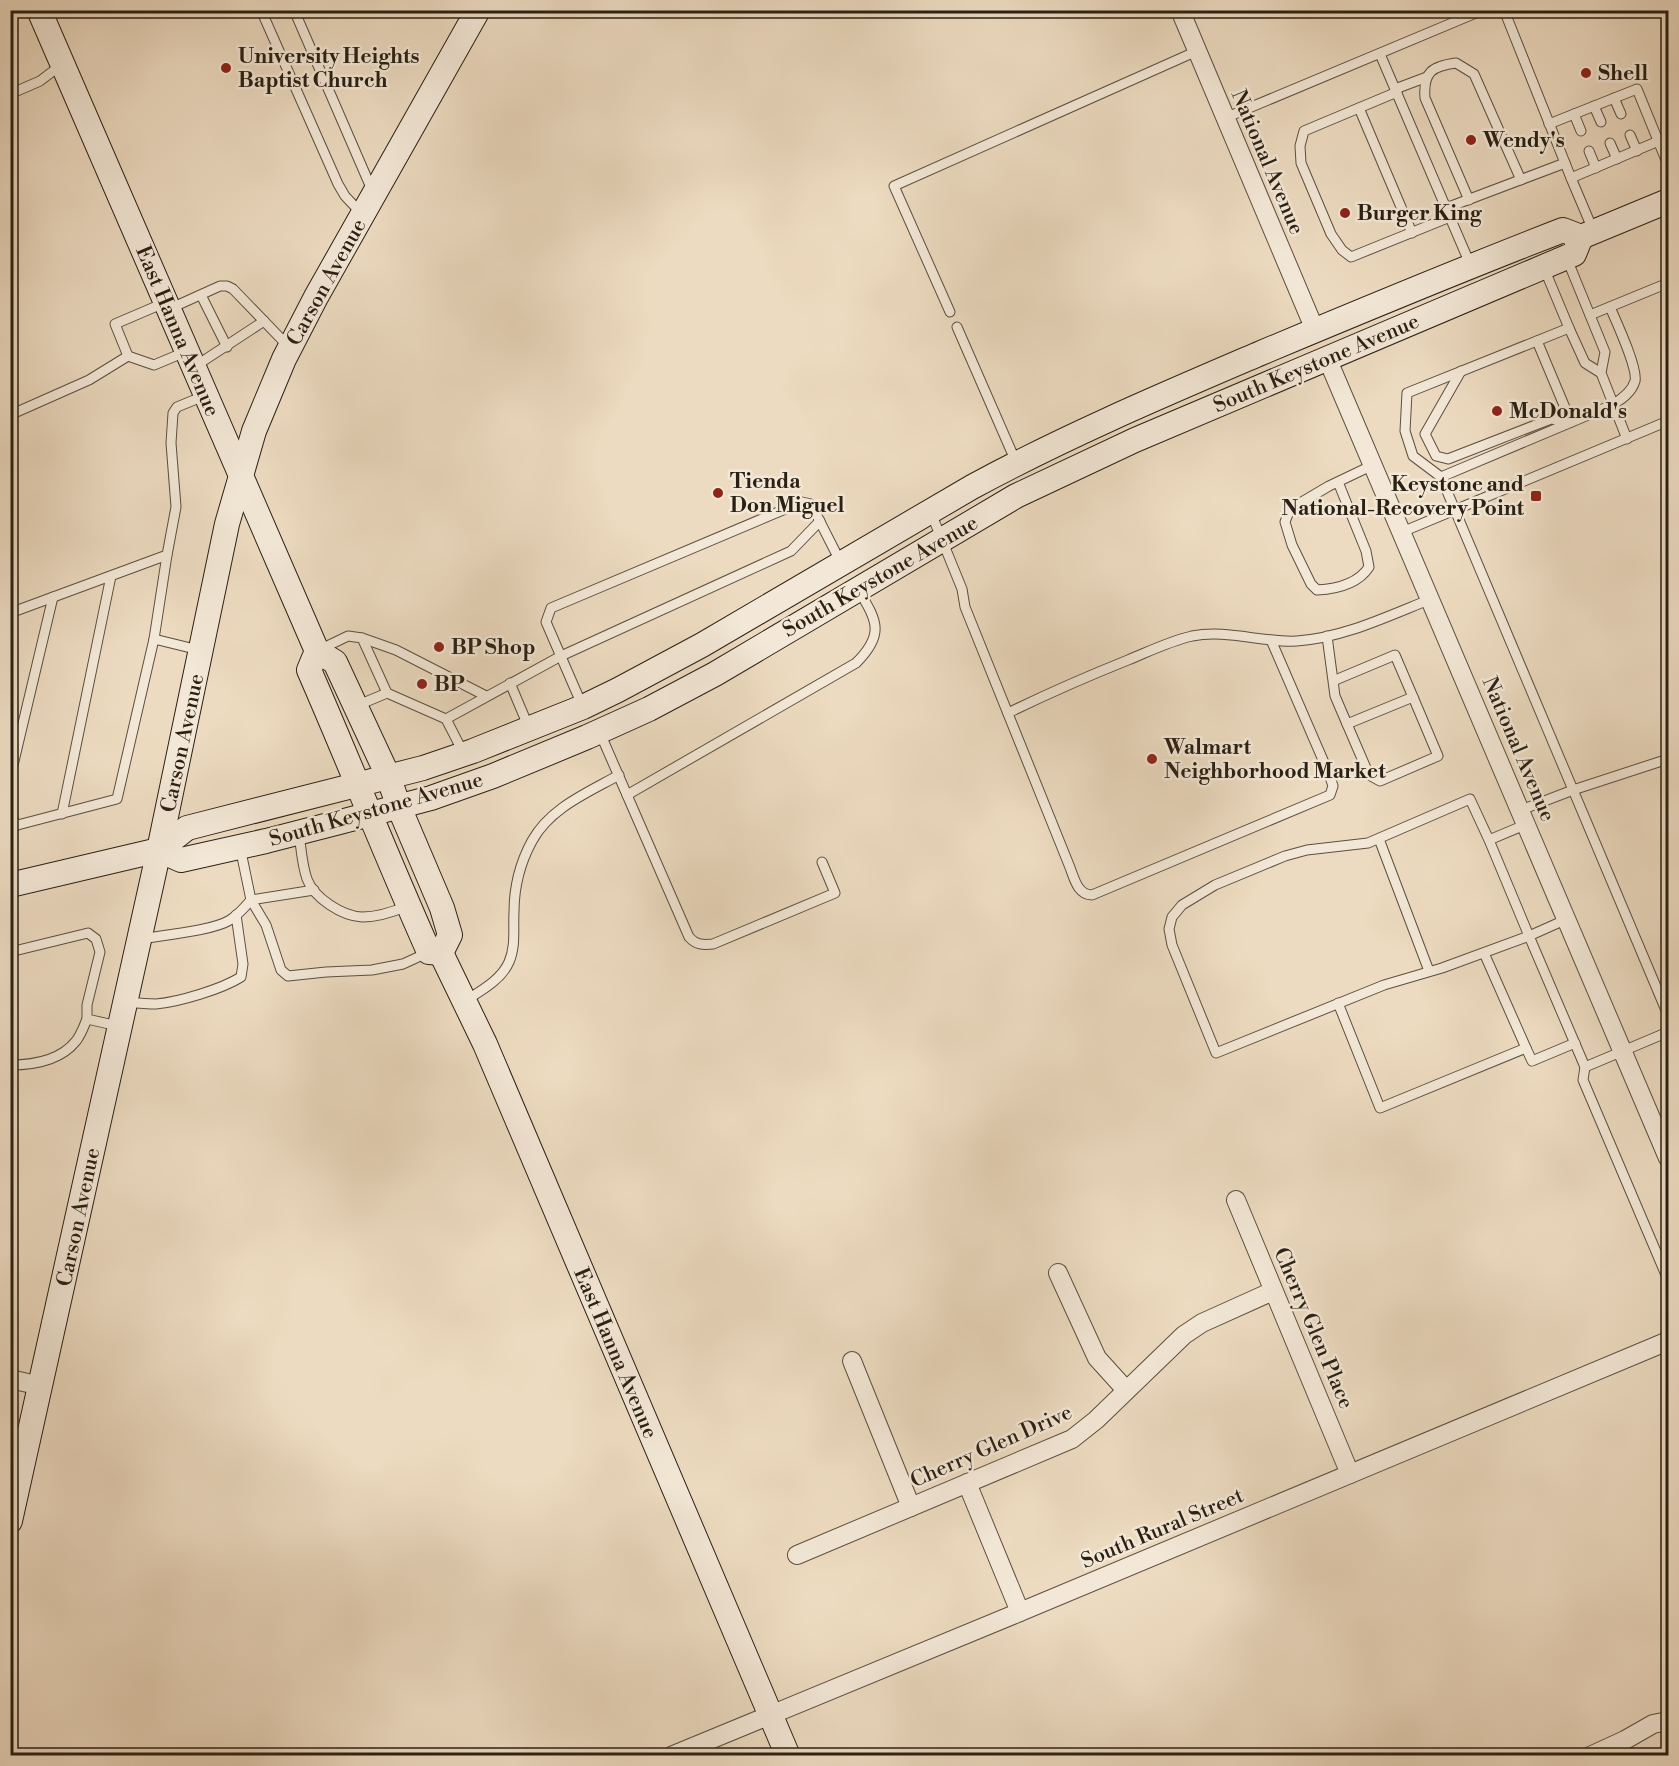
<svg xmlns="http://www.w3.org/2000/svg" width="1679" height="1766" viewBox="0 0 1679 1766" font-family="'Libre Bodoni',serif">
<style>
.lines{fill:none;stroke-linecap:round;stroke-linejoin:round}
.service-casing{stroke:#5b4f3f;stroke-width:11}
.minor-casing{stroke:#5b4f3f;stroke-width:20}
.secondary-casing{stroke:#2a2014;stroke-width:26}
.service{stroke:#f3e8d7;stroke-width:9}
.minor{stroke:#f3e8d7;stroke-width:18}
.secondary{stroke:#f3e8d7;stroke-width:24}
.poi-dot{fill:#8f2418;stroke:#f3e8d7;stroke-width:2}
.labels{text-anchor:middle;stroke-width:5;stroke-linejoin:round;paint-order:stroke}
.poi-label{font-size:21px;font-weight:bold;fill:#2a2014;stroke:#f3e8d7;text-anchor:start}
.street-label{font-size:21px;fill:#2a2014;stroke:#f3e8d7}
</style>
<rect width="100%" height="100%" fill="#eddbc1"/>
<filter id="stains"><feTurbulence type="fractalNoise" baseFrequency=".00333" numOctaves="4"/><feColorMatrix values="0 0 0 0 .2 0 0 0 0 .09 0 0 0 0 .02 0 0 0 .5 -.17"/></filter>
<radialGradient id="worn" r=".72"><stop offset=".6" stop-color="#630" stop-opacity="0"/><stop offset="1" stop-color="#630" stop-opacity=".3"/></radialGradient>
<g class="lines">
<defs>
<g id="service">
<polyline points="261,10 338,184 345,196 362,214"/>
<polyline points="294,10 372,190"/>
<polyline points="1504,10 1571,178"/>
<polyline points="1380,54 1470,264"/>
<polyline points="1395,89 1427,77"/>
<polyline points="1397,92 1304,131 1300,146 1301,163 1331,234 1342,250 1351,257 1450,217"/>
<polyline points="10,94 40,81 61,65"/>
<polyline points="1614,98 1621,114"/>
<polyline points="1594,106 1601,122"/>
<polyline points="1359,108 1412,233"/>
<polyline points="1574,114 1581,131"/>
<polyline points="1225,118 1483,10"/>
<polyline points="1549,124 1637,89 1668,165"/>
<polyline points="1630,135 1637,151"/>
<polyline points="1610,143 1617,159"/>
<polyline points="1589,151 1596,168"/>
<path d="M1469 200 1425 98C1423 72 1432 66 1456 63L1474 74 1521 180"/>
<polyline points="1446,208 1565,163"/>
<polyline points="1593,230 1571,178 1668,137"/>
<polyline points="1567,259 1605,352 1601,373 1627,439"/>
<polyline points="1544,268 1569,328 1585,363 1601,373"/>
<polyline points="201,295 227,347"/>
<polyline points="169,309 220,286 227,286 233,289 289,347"/>
<polyline points="950,312 894,186 1197,51"/>
<polyline points="1590,315 1668,283"/>
<polyline points="957,327 1016,462"/>
<polyline points="1569,328 1407,393 1405,431 1413,456 1441,477 1668,1015"/>
<polyline points="1537,341 1571,422"/>
<polyline points="128,356 154,365 185,352"/>
<polyline points="194,367 264,321"/>
<polyline points="1461,371 1425,434 1436,456 1448,459 1551,419 1571,422"/>
<polyline points="10,415 89,380 128,356 115,324 164,303"/>
<path d="M1441 477 1612 405C1622 399 1632 392 1635 381 1638 368 1616 321 1610 307"/>
<path d="M1338 482 1366 551 1369 567C1358 584 1336 589 1317 590L1311 584 1292 545 1285 522 1290 509 1329 486 1373 465"/>
<path d="M931 513 962 589 965 607 1069 865C1074 877 1077 895 1092 895L1330 795 1333 786 1329 774 1271 640"/>
<polyline points="1402,532 1668,421"/>
<polyline points="10,613 167,555 176,507 171,443 173,413 177,407 204,396"/>
<polyline points="1327,636 1335,696 1347,724 1413,697 1395,655 1333,681"/>
<polyline points="362,638 396,650 486,696"/>
<polyline points="154,639 199,650"/>
<polyline points="319,650 348,636 362,638 387,693 446,719 561,656 791,551 820,521"/>
<polyline points="510,683 529,728"/>
<polyline points="582,705 546,622 551,608 802,502 811,504 841,563"/>
<polyline points="356,706 387,693"/>
<path d="M1008 713C1047 694 1088 676 1128 660 1150 651 1170 641 1192 636 1227 629 1262 643 1297 641 1343 638 1388 616 1431 599"/>
<polyline points="446,719 464,754"/>
<polyline points="1347,724 1369,775 1380,781 1438,756 1413,697"/>
<path d="M600 733 627 795 856 663C884 635 878 622 859 591"/>
<polyline points="10,778 53,597"/>
<path d="M627 795 689 937C696 945 703 945 713 944L835 893 822 862"/>
<polyline points="10,809 16,826"/>
<polyline points="1521,810 1573,790 1668,759"/>
<polyline points="62,814 111,576"/>
<polyline points="10,827 117,799 154,639 167,555"/>
<path d="M299 833C301 848 302 865 307 879 314 898 342 916 362 917 377 917 393 912 407 906"/>
<polyline points="1379,839 1429,971"/>
<polyline points="1489,840 1470,799 1368,843 1307,850 1285,856 1215,885 1182,905 1172,917 1169,929 1172,945 1216,1053 1384,985 1442,968 1529,936 1489,840 1527,824"/>
<polyline points="314,890 251,900 266,925 281,970 288,976 326,972 372,970 403,964 429,952"/>
<polyline points="1567,919 1529,936 1585,1067 1668,1032"/>
<path d="M141 939C164 935 212 931 230 920 238 915 245 907 251 900L240 847"/>
<polyline points="10,952 88,933 96,939 100,952 87,1005 87,1019 118,1026"/>
<polyline points="1484,953 1526,1048"/>
<path d="M465 1001C482 990 501 980 509 962 516 946 513 928 514 912 514 886 520 863 532 841 550 808 587 793 619 775"/>
<path d="M128 1002C137 1003 147 1004 156 1004 179 1002 222 989 241 977L243 964 236 915"/>
<polyline points="1338,1003 1380,1108 1526,1048 1532,1061 1575,1043"/>
<path d="M10 1065C33 1065 61 1060 76 1041 81 1035 84 1026 87 1019"/>
<polyline points="1585,1067 1583,1080 1666,1275"/>
</g>
<g id="minor">
<polyline points="1180,10 1315,330"/>
<polyline points="1327,358 1668,1158"/>
<polyline points="1236,1200 1350,1474"/>
<polyline points="1058,1273 1097,1358 1126,1390"/>
<polyline points="852,1361 911,1507"/>
<polyline points="10,1379 41,1386"/>
<polyline points="967,1483 1020,1612"/>
<polyline points="797,1555 1072,1439 1096,1420 1184,1335 1202,1323 1273,1291"/>
<polyline points="671,1756 1020,1612 1668,1341"/>
<polyline points="1590,1756 1625,1740 1653,1724 1668,1721"/>
</g>
<g id="secondary">
<polyline points="39,10 317,651 335,662 388,776 399,807 442,908 450,935 441,953"/>
<path d="M317 651 309 670C350 764 387 858 429 952L441 953"/>
<polyline points="159,850 181,860 266,841 340,822 431,798 493,776 587,737 649,709 715,674 1016,496 1135,440 1574,254 1581,237"/>
<path d="M10 885 159 850 187 828 423 768 473 751 583 707 618 690 702 645 972 487C1066 436 1163 395 1261 353 1361 311 1462 269 1563 230L1581 237 1668 201"/>
<polyline points="441,953 485,1044 788,1756"/>
<polyline points="10,1521 159,850 227,524 254,431 284,359 316,297 478,10"/>
</g>
</defs>
<!-- service casing -->
<use href="#service" class="service-casing"/>
<!-- minor casing -->
<use href="#minor" class="minor-casing"/>
<!-- secondary casing -->
<use href="#secondary" class="secondary-casing"/>
<!-- service -->
<use href="#service" class="service"/>
<!-- minor -->
<use href="#minor" class="minor"/>
<!-- secondary -->
<use href="#secondary" class="secondary"/>
</g>
<!-- markers -->
<g class="poi-dot">
<circle cx="226" cy="68" r="6"/>
<circle cx="1586" cy="73" r="6"/>
<circle cx="1471" cy="140" r="6"/>
<circle cx="1345" cy="213" r="6"/>
<circle cx="1497" cy="411" r="6"/>
<circle cx="718" cy="493" r="6"/>
<rect x="1530" y="490" width="12" height="12" rx="3"/>
<circle cx="439" cy="647" r="6"/>
<circle cx="422" cy="684" r="6"/>
<circle cx="1152" cy="759" r="6"/>
</g>
<g class="labels">
<!-- poi labels -->
<g class="poi-label">
<text x="238" y="63">University Heights<tspan x="238" dy="24">Baptist Church</tspan></text>
<text x="1598" y="80">Shell</text>
<text x="1483" y="147">Wendy's</text>
<text x="1357" y="220">Burger King</text>
<text x="1509" y="418">McDonald's</text>
<text x="730" y="488">Tienda<tspan x="730" dy="24">Don Miguel</tspan></text>
<text x="1524" y="491" text-anchor="end">Keystone and<tspan x="1524" dy="24">National-Recovery Point</tspan></text>
<text x="451" y="654">BP Shop</text>
<text x="434" y="691">BP</text>
<text x="1164" y="754">Walmart<tspan x="1164" dy="24">Neighborhood Market</tspan></text>
</g>
<!-- street labels -->
<g class="street-label">
<text transform="translate(1268 162) rotate(67)" y="7">National Avenue</text>
<text transform="translate(326 282) rotate(-61)" y="7">Carson Avenue</text>
<text transform="translate(178 331) rotate(67)" y="7">East Hanna Avenue</text>
<text transform="translate(1316 363) rotate(-23)" y="7">South Keystone Avenue</text>
<text transform="translate(880 576) rotate(-30)" y="7">South Keystone Avenue</text>
<text transform="translate(182 743) rotate(-78)" y="7">Carson Avenue</text>
<text transform="translate(1519 749) rotate(67)" y="7">National Avenue</text>
<text transform="translate(376 809) rotate(-16)" y="7">South Keystone Avenue</text>
<text transform="translate(78 1217) rotate(-78)" y="7">Carson Avenue</text>
<text transform="translate(1314 1328) rotate(67)" y="7">Cherry Glen Place</text>
<text transform="translate(616 1353) rotate(67)" y="7">East Hanna Avenue</text>
<text transform="translate(991 1446) rotate(-24)" y="7">Cherry Glen Drive</text>
<text transform="translate(1162 1528) rotate(-23)" y="7">South Rural Street</text>
</g>
</g>
<!-- margin -->
<rect width="1679" height="1766" fill="none" stroke="#eddbc1" stroke-width="36"/>
<rect x="12" y="12" width="1655" height="1742" fill="none" stroke="#2a2014" stroke-width="3"/>
<rect x="18" y="18" width="1643" height="1730" fill="none" stroke="#2a2014" stroke-width="1.5"/>
<rect width="100%" height="100%" filter="url(#stains)"/>
<rect width="100%" height="100%" fill="url(#worn)"/>
</svg>
